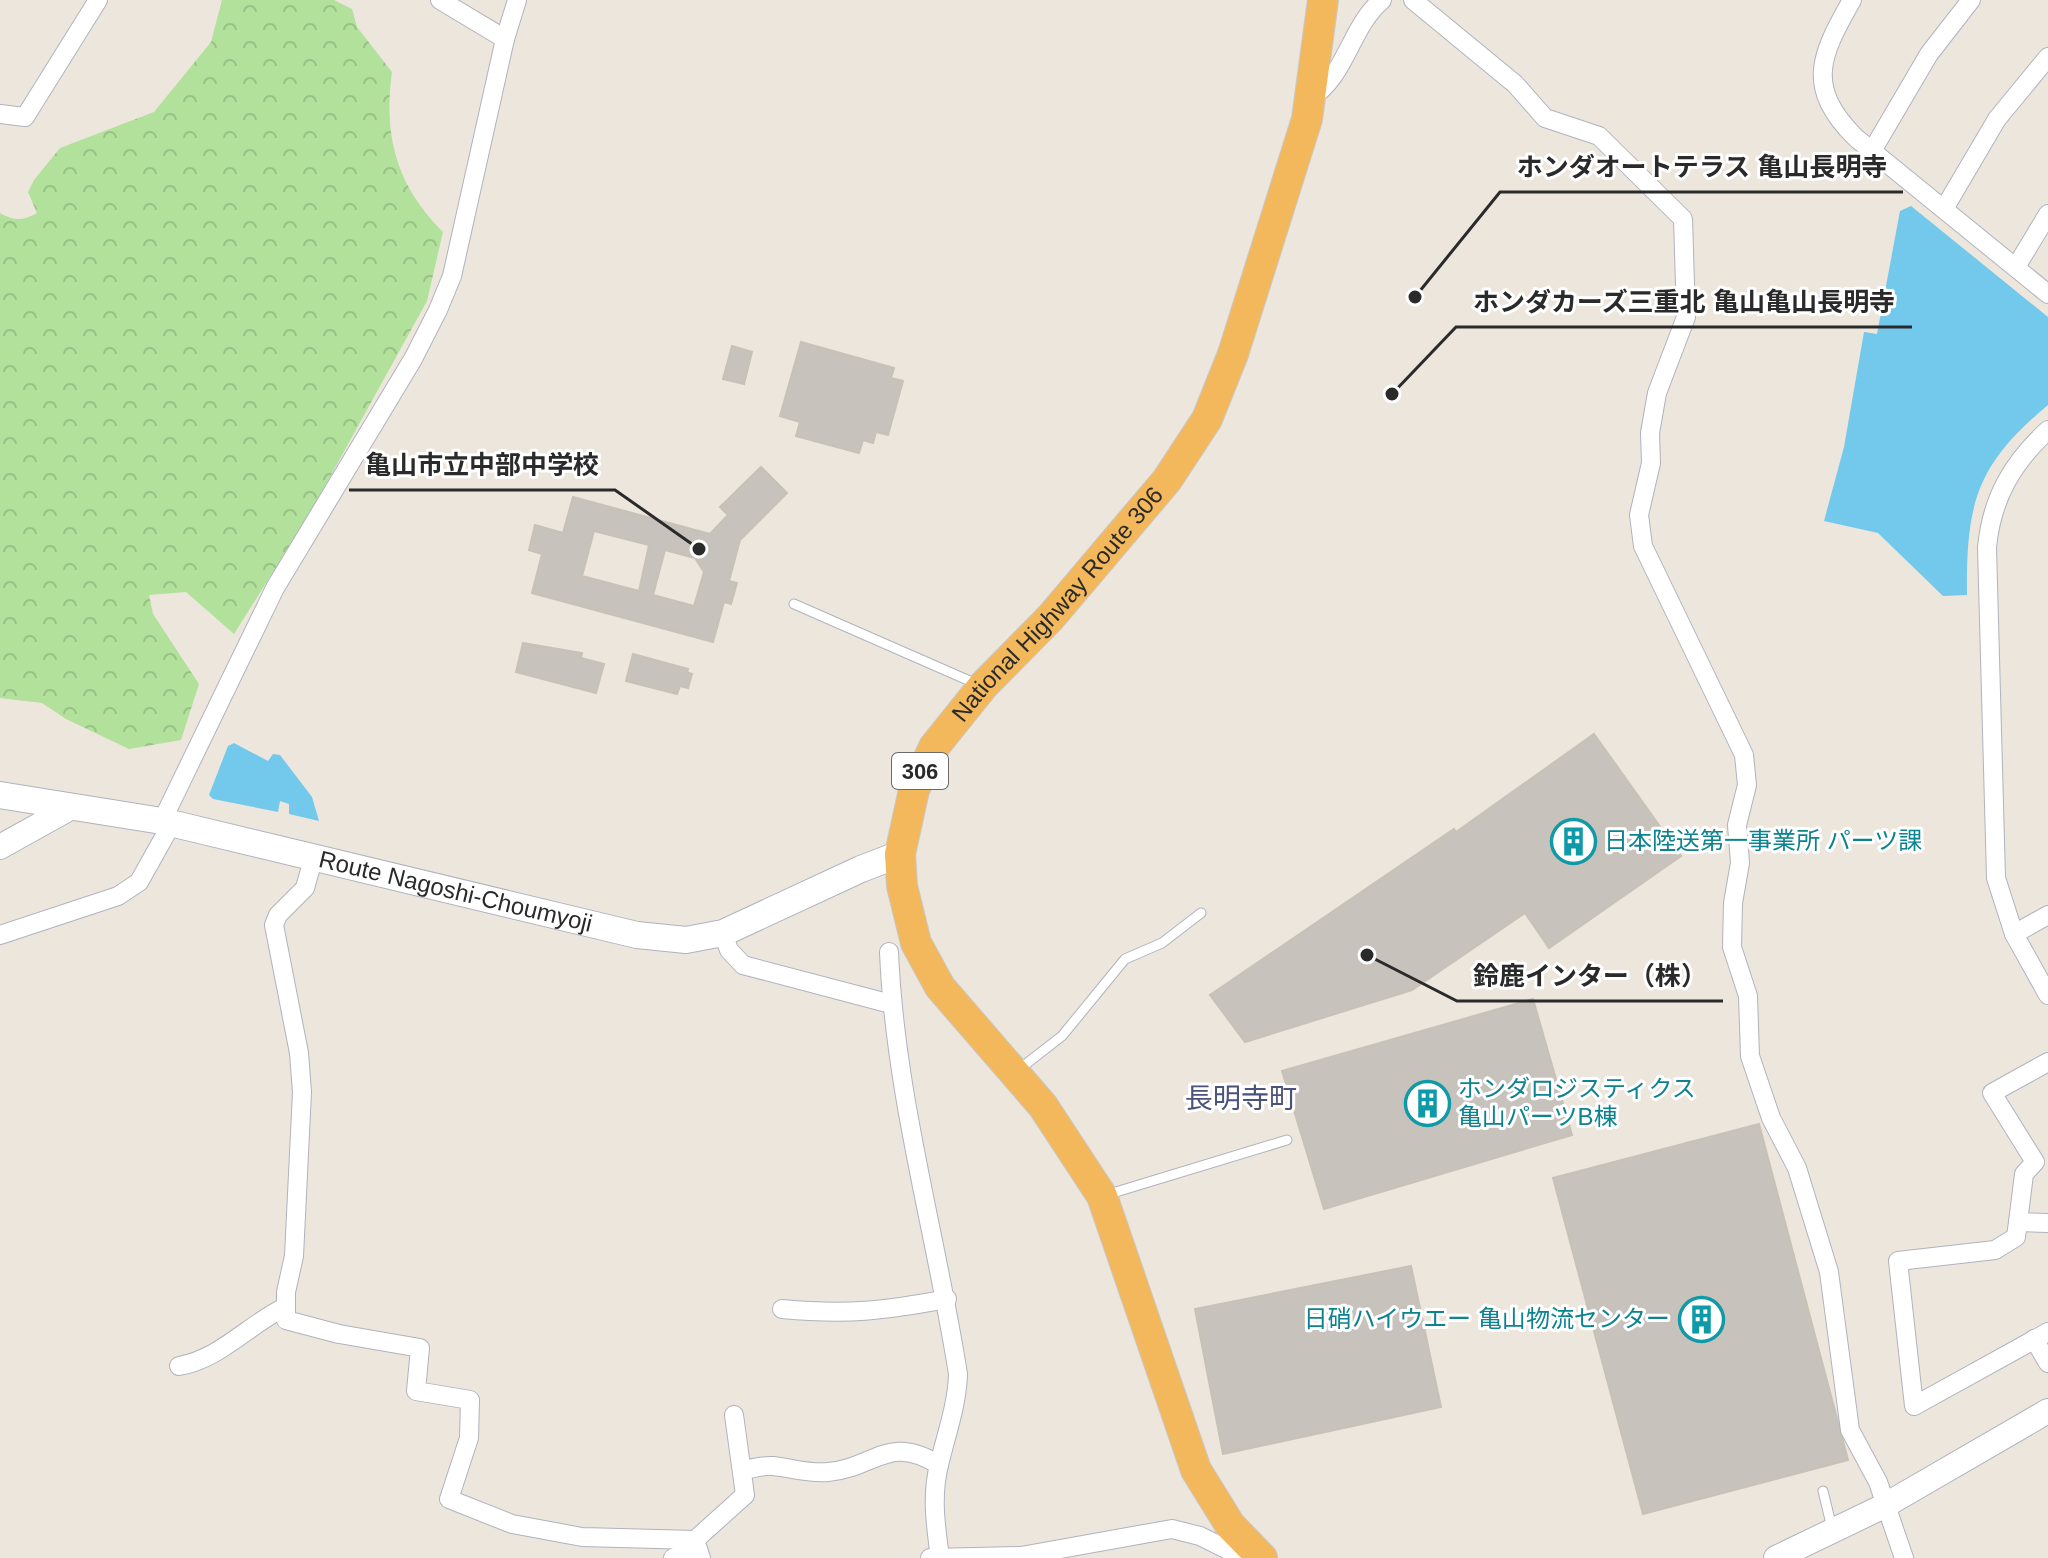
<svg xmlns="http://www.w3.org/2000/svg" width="2048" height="1558" viewBox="0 0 2048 1558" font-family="Arial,'Noto Sans JP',sans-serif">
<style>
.forest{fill:url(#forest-crowns)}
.water{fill:#72c9eb}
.building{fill:#c7c2bc;stroke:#c7c1b6;stroke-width:2;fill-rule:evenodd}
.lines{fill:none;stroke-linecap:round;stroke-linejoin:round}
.service-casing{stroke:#b0b3be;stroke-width:11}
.minor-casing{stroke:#b0b3be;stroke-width:20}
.tertiary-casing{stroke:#b0b3be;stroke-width:26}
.secondary-casing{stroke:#b0b3be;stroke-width:28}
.trunk-casing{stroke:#c8c8c8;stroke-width:32}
.service{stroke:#fff;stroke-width:9}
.minor{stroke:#fff;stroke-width:18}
.tertiary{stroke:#fff;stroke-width:24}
.secondary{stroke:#fff;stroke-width:26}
.trunk{stroke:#f4b85c;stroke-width:30}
.labels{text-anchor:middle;stroke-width:6;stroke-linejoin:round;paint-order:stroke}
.shield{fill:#fff;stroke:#6a6a6a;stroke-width:2}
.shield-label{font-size:22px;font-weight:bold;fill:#2a2a2a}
.street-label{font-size:24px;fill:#2a2a2a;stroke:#fff}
.culture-label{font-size:24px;fill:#0d838f;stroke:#fff;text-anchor:start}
.quarter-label{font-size:28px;fill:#4c537a;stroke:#fff}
.leader{fill:none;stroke:#2a2a2a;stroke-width:3}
.callout-dot{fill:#2a2a2a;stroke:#fff;stroke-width:3}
.callout-label{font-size:26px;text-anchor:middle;font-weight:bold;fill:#2a2a2a;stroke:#fff;stroke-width:6;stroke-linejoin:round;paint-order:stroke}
</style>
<defs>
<pattern id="forest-crowns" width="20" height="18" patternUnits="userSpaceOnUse" patternTransform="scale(2)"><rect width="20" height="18" fill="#b1e19a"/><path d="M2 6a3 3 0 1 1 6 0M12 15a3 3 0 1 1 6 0" fill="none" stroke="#98c185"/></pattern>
</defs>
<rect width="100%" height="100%" fill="#ece6dd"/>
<!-- forest -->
<path class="forest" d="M222 0H334L352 9 357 27 392 72C383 137 397 186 443 232L427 301 310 513 234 634 186 592 149 595 153 614 199 684 181 740 129 749 66 719 42 703 0 698V213C14 221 23 221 37 213L28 192 34 180 60 148 154 112 211 42Z"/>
<!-- water -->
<g class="water">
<path d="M1911 206 2048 317V405C1976 465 1966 504 1967 595L1943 596 1878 533 1824 521 1844 447 1864 332 1877 334 1900 211Z"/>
<polygon points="234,743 268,761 273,754 280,755 312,797 319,821 289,814 289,804 280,801 278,812 213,799 209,795 228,746"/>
</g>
<!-- building -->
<g class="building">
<polygon points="801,342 894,368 891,378 903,381 888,435 876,432 873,443 863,440 859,453 796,436 800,422 780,416"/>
<polygon points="732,346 752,352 744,384 723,379"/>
<path d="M761 467 787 493 740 540 729 581 737 583 731 604 724 602 713 642 532 593 542 554 529 550 535 525 563 533 573 497 710 534 728 515 720 507ZM594 531 649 545 639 591 582 576ZM665 550 695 558 704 572 694 606 653 595Z"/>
<polygon points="523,643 582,653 581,658 604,664 596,693 516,672"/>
<polygon points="633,654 688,669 687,672 692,674 688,688 680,686 677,694 626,681"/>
<polygon points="1594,734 1681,856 1549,948 1525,913 1412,990 1245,1042 1210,995 1454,829 1456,832"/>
<polygon points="1533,999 1572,1135 1324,1209 1282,1071"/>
<polygon points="1759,1124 1848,1460 1643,1514 1553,1178"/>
<polygon points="1411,1266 1441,1407 1223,1454 1195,1309"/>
</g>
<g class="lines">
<defs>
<g id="service">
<polyline points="794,604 979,685"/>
<polyline points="1017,1071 1062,1036 1125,959 1162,943 1201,913"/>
<polyline points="1106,1195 1287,1140"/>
<polyline points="1823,1491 1832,1528"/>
</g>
<g id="minor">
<polyline points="1413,0 1515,84 1545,118 1599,136 1683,219 1686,317 1657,393 1650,433 1651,463 1639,515 1643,546 1744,755 1747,785 1737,825 1740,863 1733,903 1732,947 1748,996 1750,1056 1771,1118 1797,1168 1829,1272 1850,1430 1878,1482 1904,1558"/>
<path d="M1852 0C1820 56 1805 87 1856 138L2048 294"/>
<polyline points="505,39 517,0"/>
<path d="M1310 98C1346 77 1350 27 1382 0"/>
<polyline points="0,114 25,117 98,0"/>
<polyline points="1872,151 1929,54 1971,0"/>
<polyline points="1944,209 1997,119 2048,57"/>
<polyline points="2016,267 2048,214"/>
<path d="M2048 430C2012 463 1992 498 1987 547L1996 878 2014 934 2048 995"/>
<polyline points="162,821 275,588 413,359 438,310 452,276 505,39 440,0"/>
<polyline points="314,856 305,888 278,915 274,925 299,1053 302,1092 294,1256 286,1292 286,1320 339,1334 420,1348 416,1391 470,1400 469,1438 449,1499 512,1524 582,1537 695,1540 701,1558"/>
<polyline points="723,933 729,950 743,965 891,1004"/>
<polyline points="2014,934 2048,915"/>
<polyline points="0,935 118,896 139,882 172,823"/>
<path d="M889 952C895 1095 936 1234 958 1374 957 1406 946 1435 939 1465 931 1497 936 1527 940 1558"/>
<polyline points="2048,1062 1992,1093 2035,1162 2024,1174 2018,1222 2048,1223"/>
<polyline points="2018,1222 2016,1237 1995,1250 1898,1261 1914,1406 2048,1332"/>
<path d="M782 1309C847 1315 883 1311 947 1299"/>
<polyline points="2034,1339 2048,1363"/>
<path d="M179 1366C220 1359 248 1325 285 1307"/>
<path d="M742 1470C752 1469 763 1465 773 1466 792 1468 809 1474 828 1472 875 1468 888 1433 939 1465"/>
<polyline points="695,1540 745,1495 734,1415"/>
<polyline points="673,1558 695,1548"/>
<polyline points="930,1558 1021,1556 1172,1529 1200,1536 1234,1553 1251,1547"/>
</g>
<g id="tertiary">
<polyline points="0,847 70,808"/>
<polyline points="1776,1558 1884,1506 2048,1411"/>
</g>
<g id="secondary">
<path id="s1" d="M0 795 162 821 637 935 686 940 723 933 861 869 900 854"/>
</g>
<g id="trunk">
<path id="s2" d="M1262 1558 1230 1525 1196 1470 1102 1196 1043 1106 940 987 916 943 902 886 900 854 914 790 934 747 983 686 1051 617 1167 480 1207 419 1233 354 1307 119 1323 0"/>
</g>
</defs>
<!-- service casing -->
<use href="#service" class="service-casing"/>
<!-- minor casing -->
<use href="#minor" class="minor-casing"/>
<!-- tertiary casing -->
<use href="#tertiary" class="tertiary-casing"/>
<!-- secondary casing -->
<use href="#secondary" class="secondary-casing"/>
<!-- trunk casing -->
<use href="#trunk" class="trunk-casing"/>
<!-- service -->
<use href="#service" class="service"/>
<!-- minor -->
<use href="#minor" class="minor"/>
<!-- tertiary -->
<use href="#tertiary" class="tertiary"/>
<!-- secondary -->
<use href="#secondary" class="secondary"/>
<!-- trunk -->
<use href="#trunk" class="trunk"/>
</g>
<!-- icons -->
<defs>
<symbol id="building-ring" viewBox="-11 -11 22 22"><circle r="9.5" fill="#fff" stroke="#0f9aa8" stroke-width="1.5"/><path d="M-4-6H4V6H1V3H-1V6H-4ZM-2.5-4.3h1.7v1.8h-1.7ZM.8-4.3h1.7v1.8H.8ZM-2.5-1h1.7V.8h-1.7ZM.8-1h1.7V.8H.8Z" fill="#0f9aa8"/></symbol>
</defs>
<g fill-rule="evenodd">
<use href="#building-ring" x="1548" y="816" width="51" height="51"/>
<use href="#building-ring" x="1402" y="1078" width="51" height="51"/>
<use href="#building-ring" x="1676" y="1294" width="51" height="51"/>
</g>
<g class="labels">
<!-- shield labels -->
<rect class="shield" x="892" y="753" width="56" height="36" rx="6"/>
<g class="shield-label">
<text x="920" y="779">306</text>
</g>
<!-- street labels -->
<g class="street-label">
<text dy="8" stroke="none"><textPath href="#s2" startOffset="1108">National Highway Route 306</textPath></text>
<text dy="8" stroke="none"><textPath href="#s1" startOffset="466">Route Nagoshi-Choumyoji</textPath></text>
</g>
<!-- culture labels -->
<g class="culture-label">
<text x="1604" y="849">日本陸送第一事業所 パーツ課</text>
<text x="1458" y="1097">ホンダロジスティクス<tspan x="1458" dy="28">亀山パーツB棟</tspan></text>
<text x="1670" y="1327" text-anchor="end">日硝ハイウエー 亀山物流センター</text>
</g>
<!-- quarter labels -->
<g class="quarter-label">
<text x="1241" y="1108">長明寺町</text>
</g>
</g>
<!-- callouts -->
<path class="leader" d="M1415 297L1500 192H1903M1392 394L1456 327H1912M699 549L615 490H349M1367 955L1457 1001H1723"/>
<g class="callout-dot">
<circle cx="1415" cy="297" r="8"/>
<circle cx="1392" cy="394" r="8"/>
<circle cx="699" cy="549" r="8"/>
<circle cx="1367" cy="955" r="8"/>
</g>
<g class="callout-label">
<text x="1702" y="176">ホンダオートテラス 亀山長明寺</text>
<text x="1684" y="311">ホンダカーズ三重北 亀山亀山長明寺</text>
<text x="482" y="474">亀山市立中部中学校</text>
<text x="1590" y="985">鈴鹿インター（株）</text>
</g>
</svg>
